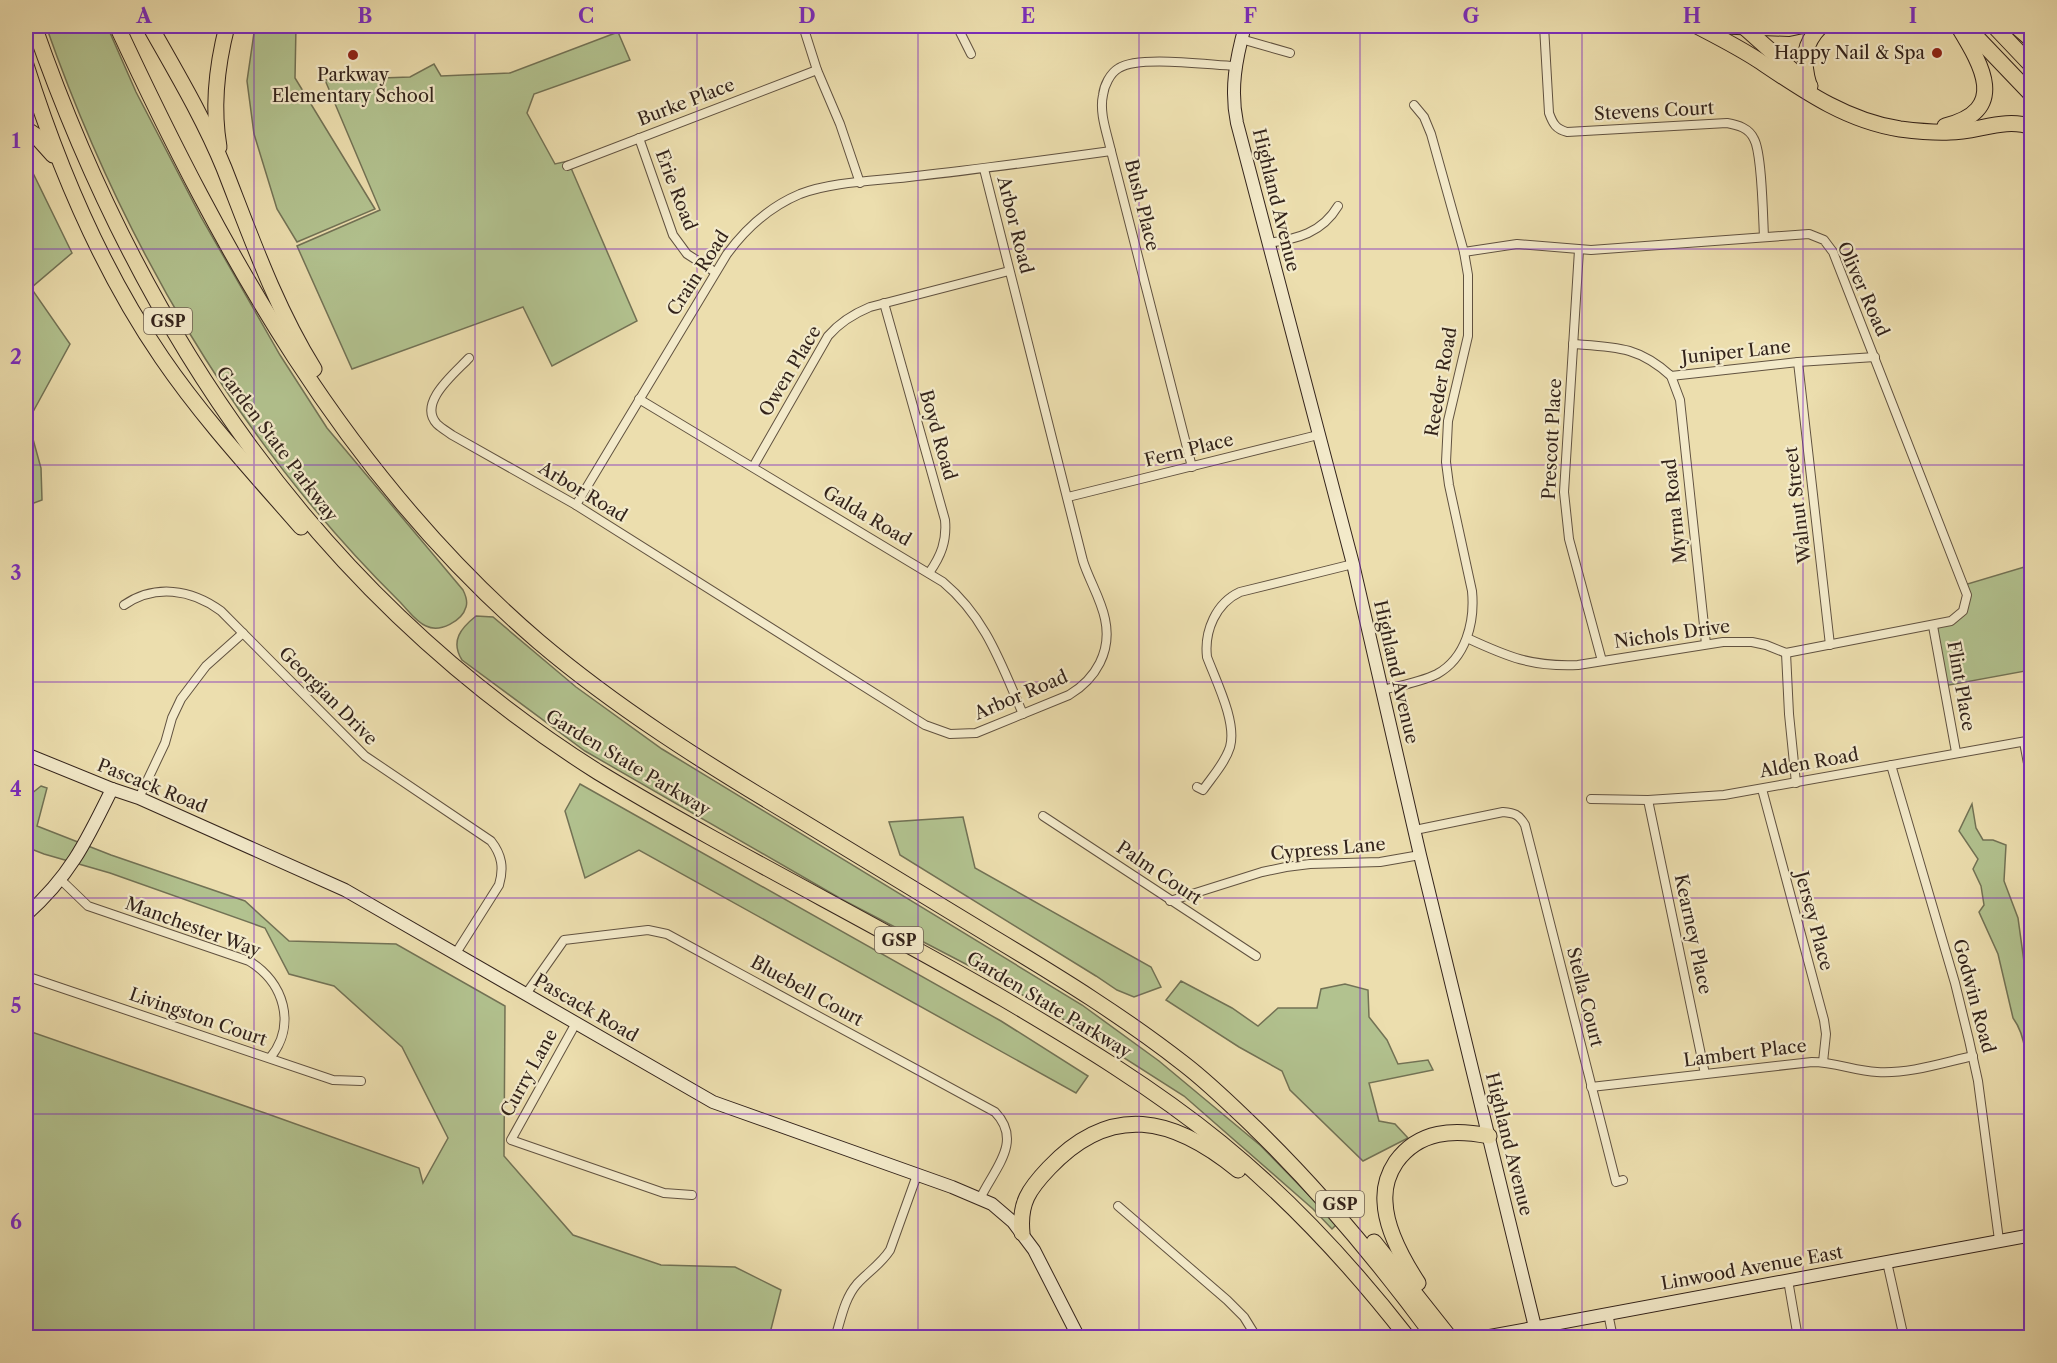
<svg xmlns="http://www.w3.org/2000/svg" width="2057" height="1363" viewBox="0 0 2057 1363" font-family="'Libre Caslon Text',serif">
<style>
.green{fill:#b2c28f;stroke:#727255;stroke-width:1.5}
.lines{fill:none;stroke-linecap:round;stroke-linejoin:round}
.street-casing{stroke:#615240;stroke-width:10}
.secondary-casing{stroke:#33231b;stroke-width:14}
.primary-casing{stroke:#33231b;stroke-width:16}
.highway-casing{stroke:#33231b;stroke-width:17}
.street{stroke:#f3eaca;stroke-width:8}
.secondary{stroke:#f3eaca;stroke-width:12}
.primary{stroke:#ecdeae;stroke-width:14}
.highway{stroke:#ecdeae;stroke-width:15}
.grid{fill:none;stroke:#7b2cbf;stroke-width:1.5;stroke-opacity:0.55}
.poi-dot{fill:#8f2418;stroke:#f3eaca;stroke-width:2}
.labels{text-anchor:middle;stroke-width:4.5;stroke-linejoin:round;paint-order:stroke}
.shield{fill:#f3eaca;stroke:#6d5f50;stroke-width:1.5}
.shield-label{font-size:16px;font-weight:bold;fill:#33231b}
.poi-label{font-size:18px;fill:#33231b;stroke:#f3eaca;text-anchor:end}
.street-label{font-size:18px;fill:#33231b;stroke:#f3eaca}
.neatline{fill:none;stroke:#7b2cbf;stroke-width:2}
.grid-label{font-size:20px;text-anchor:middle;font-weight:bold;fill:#7b2cbf}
</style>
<rect width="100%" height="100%" fill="#ecdeae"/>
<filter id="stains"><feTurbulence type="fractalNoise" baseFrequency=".00333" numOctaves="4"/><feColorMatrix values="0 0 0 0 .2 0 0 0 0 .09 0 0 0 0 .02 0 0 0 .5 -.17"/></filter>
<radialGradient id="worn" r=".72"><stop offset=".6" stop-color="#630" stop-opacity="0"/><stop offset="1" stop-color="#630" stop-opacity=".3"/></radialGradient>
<!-- green -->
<g class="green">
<path d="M46 26H107L136 92 201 217 280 355 327 428 463 590C466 596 468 601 466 607 462 621 440 633 426 626 416 622 407 609 399 601 237 441 121 240 46 26Z"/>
<polygon points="255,26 296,26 295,78 375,209 297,242 277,209 254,134 247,81"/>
<polygon points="618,32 630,60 534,94 527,113 555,164 568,161 637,321 552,366 523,307 352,369 297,246 380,210 325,80 410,77 434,64 441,76 510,73"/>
<polygon points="26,169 31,169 72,253 31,288 70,344 28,421 41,468 42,500 26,506"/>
<polygon points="2031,565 2031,670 1944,686 1933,626 1963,611 1964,585"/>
<path d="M476 616 493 617 576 687 662 749 1082 1005 1159 1061 1261 1146 1337 1224 1332 1229 1313 1209 1184 1096 1068 1022 1004 984 843 900 585 751 462 660C450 641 461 628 476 616Z"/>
<polygon points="580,784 1001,1021 1088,1076 1076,1093 639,850 585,878 565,811"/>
<polygon points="41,786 47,788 37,826 111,855 245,901 289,941 396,944 505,1006 504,1156 573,1235 661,1265 735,1267 781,1290 769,1337 26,1337 26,1030 265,1113 419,1168 423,1183 448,1138 402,1047 334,986 289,974 265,928 110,873 44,854 26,847 26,798"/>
<path d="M1972 804 1976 828 1983 840H1993L2006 845 2004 881 2018 918 2025 969 2031 991V1095L2025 1089C2028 1067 2027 1037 2013 1018L1998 954 1979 912 1984 905 1981 886 1973 869 1978 859 1959 831Z"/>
<polygon points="963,817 975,868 1151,967 1161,987 1134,997 1117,990 1096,976 900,855 889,822"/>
<polygon points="1181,981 1232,1008 1258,1026 1278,1008 1317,1008 1321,989 1345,984 1368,990 1369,1017 1387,1040 1398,1064 1428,1060 1433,1070 1369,1083 1379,1121 1395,1124 1408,1138 1363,1161 1290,1090 1282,1071 1239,1047 1166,1000"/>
</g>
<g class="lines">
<defs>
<g id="street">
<polyline points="803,26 817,70 840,124 860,183"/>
<polyline points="957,26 971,54"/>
<path d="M1544 26 1549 113C1553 124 1556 129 1567 132L1727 123C1738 125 1749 128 1754 139 1762 153 1763 218 1764 237"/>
<polyline points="1241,39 1290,53"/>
<polyline points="639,138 673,235 687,254 715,272"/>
<polyline points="567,166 817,70"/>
<path d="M1268 243C1297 239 1322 233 1338 206"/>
<polyline points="1579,250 1564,492 1569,539 1602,661"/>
<path d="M1464 252 1517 244 1591 250 1809 234 1824 240 1833 252 1967 595 1963 611 1951 621 1786 653 1766 645 1752 642H1723L1578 665C1532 667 1508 657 1467 638"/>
<path d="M884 303 945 520C947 541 941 556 929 573"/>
<path d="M1573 344C1615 347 1638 346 1671 376L1798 362 1875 357"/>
<path d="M469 358C455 373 417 403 437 424 441 428 448 432 452 435L576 505 925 725 950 734 976 733 1069 695C1096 679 1112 651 1105 619 1101 599 1089 580 1083 561L984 169"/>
<polyline points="1798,362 1830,645"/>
<polyline points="1671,376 1680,400 1706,644"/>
<path d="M639 399 943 582C986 618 1001 664 1023 714"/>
<path d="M753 467 828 336C840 322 853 314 870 307L1009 271"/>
<path d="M1192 467 1111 151C1107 133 1099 113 1103 95 1104 86 1110 73 1119 68 1139 55 1209 65 1235 66"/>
<polyline points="1068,497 1318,435"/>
<path d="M576 505 727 254C746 228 769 207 800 194 834 181 880 181 917 176 981 169 1046 160 1111 151"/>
<path d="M124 605C155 584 191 589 221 611L365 756 491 841C502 855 504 868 499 885L456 953"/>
<polyline points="1933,626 1956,752"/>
<polyline points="1786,653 1789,714 1796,783"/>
<path d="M1382 690C1399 686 1421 682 1437 674 1466 658 1475 622 1472 591L1449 485 1446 462 1448 421 1468 336V275L1464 252 1431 134 1424 117 1414 105"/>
<polyline points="2024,742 2032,785"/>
<polyline points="1891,765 1955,983 1969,1040 1978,1081 1999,1240"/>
<path d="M1197 787 1203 790C1212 777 1225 763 1230 747 1237 722 1216 681 1207 657 1204 631 1216 603 1240 592L1353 564"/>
<polyline points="1762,789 1824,1020 1826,1034 1823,1062"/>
<polyline points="139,798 165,743 172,718 181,699 206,666 243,633"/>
<polyline points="1591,799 1648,800 1724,795 2032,740"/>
<polyline points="1648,800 1705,1074"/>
<polyline points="1043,816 1256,956"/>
<path d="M1415 830 1503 812C1514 813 1519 814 1525 825L1616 1182 1623 1180"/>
<path d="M61 880 88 906 249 961C284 982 297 1025 270 1058"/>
<polyline points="1170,901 1262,872 1286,867 1310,864 1380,862 1420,855"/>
<polyline points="26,976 333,1080 361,1081"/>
<path d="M526 994 564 940 648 930 667 934 995 1112C1024 1142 993 1170 980 1199"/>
<polyline points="576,1023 511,1140 664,1193 692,1195"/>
<path d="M1591 1087 1812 1062C1835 1062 1855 1071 1877 1072 1909 1074 1942 1063 1973 1056"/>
<polyline points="1118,1206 1227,1300 1244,1317 1257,1338"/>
<polyline points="1887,1262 1904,1338"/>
<polyline points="1788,1280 1798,1338"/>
<polyline points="1608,1313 1613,1338"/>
<path d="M835 1338C841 1320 844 1299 857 1284 868 1272 881 1264 890 1250L917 1175"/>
</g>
<g id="secondary">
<path d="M1245 26C1236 59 1230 89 1237 123L1353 564 1420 855 1535 1327"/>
<polyline points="26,754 112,789 139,798 345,890 713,1102 952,1187 992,1204 1013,1222 1034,1250 1079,1338"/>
<path d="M26 915C70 876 86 842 112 789"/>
<polyline points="1479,1338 2032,1235"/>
</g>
<polyline id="primary" points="1712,26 1789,29 1803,26"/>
<g id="highway">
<path d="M34 26C142 335 318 595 598 772 730 852 870 921 1004 999 1079 1043 1153 1088 1221 1143 1292 1201 1352 1266 1408 1338"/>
<path d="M117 26C224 256 344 475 539 642 617 708 703 762 790 814 858 855 926 897 994 938 1059 977 1124 1017 1184 1064 1210 1084 1232 1106 1255 1128 1323 1194 1379 1262 1435 1338"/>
<path d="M150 26C176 72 204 119 224 168 251 237 275 306 314 369"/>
<path d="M1697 26C1718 37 1740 48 1761 62 1804 91 1847 121 1900 129 1916 131 1934 133 1950 132 1977 132 2005 117 2032 127"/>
<polyline points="1966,26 2032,95"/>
<polyline points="1994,26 2032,66"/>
<polyline points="2016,26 2032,40"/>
<polyline points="1744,27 1810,86"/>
<path d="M26 65C58 166 101 269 162 358 203 418 253 472 301 527"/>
<path d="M1809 85C1802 61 1803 44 1821 26"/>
<path d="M1945 126C2010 110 1981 64 1958 26"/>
<polyline points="26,129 35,135 53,155"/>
<path d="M219 147C212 106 217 65 227 26"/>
<path d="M1022 1233C1019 1203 1029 1189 1049 1168 1111 1102 1173 1117 1238 1170"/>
<polyline points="1374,1242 1450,1338"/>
<path d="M1418 1283C1403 1260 1386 1230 1385 1202 1384 1188 1388 1174 1396 1162 1419 1130 1454 1129 1489 1136"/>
</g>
</defs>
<!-- street casing -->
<use href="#street" class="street-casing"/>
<!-- secondary casing -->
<use href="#secondary" class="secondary-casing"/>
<!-- primary casing -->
<use href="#primary" class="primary-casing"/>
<!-- highway casing -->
<use href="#highway" class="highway-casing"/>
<!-- street -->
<use href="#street" class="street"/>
<!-- secondary -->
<use href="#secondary" class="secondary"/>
<!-- primary -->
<use href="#primary" class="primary"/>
<!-- highway -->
<use href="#highway" class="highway"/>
</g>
<!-- grid -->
<path class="grid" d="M254 26V1338M475 26V1338M697 26V1338M918 26V1338M1139 26V1338M1360 26V1338M1582 26V1338M1803 26V1338M26 249H2032M26 465H2032M26 682H2032M26 898H2032M26 1114H2032"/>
<!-- markers -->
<g class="poi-dot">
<circle cx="1937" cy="53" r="6"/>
<circle cx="353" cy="55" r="6"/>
</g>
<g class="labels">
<!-- shield labels -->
<g class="shield">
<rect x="144" y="308" width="48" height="26" rx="4.5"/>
<rect x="875" y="927" width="48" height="26" rx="4.5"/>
<rect x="1316" y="1191" width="48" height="26" rx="4.5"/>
</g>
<g class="shield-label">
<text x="168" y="327">GSP</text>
<text x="899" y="946">GSP</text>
<text x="1340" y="1210">GSP</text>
</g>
<!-- poi labels -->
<g class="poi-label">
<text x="1925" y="59">Happy Nail &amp; Spa</text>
<text x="353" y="81" text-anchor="middle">Parkway<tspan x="353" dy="21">Elementary School</tspan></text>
</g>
<!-- street labels -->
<g class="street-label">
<text transform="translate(686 102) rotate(-21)" y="6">Burke Place</text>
<text transform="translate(1654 111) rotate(-3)" y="6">Stevens Court</text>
<text transform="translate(676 190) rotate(69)" y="6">Erie Road</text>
<text transform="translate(1276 200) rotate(76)" y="6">Highland Avenue</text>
<text transform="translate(1142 205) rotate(76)" y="6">Bush Place</text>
<text transform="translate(1015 225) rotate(76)" y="6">Arbor Road</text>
<text transform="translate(698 273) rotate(-57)" y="6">Crain Road</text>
<text transform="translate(1863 289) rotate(66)" y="6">Oliver Road</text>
<text transform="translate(1736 352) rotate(-6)" y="6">Juniper Lane</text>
<text transform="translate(790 371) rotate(-59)" y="6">Owen Place</text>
<text transform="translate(1441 382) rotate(-80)" y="6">Reeder Road</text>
<text transform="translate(938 435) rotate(74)" y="6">Boyd Road</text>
<text transform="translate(1552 439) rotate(-87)" y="6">Prescott Place</text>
<text transform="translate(277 444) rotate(53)" y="6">Garden State Parkway</text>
<text transform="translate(1189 450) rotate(-14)" y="6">Fern Place</text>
<text transform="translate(583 492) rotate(31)" y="6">Arbor Road</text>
<text transform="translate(1798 505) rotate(-97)" y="6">Walnut Street</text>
<text transform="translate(1675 511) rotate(-96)" y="6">Myrna Road</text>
<text transform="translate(867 516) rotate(31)" y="6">Galda Road</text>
<text transform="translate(1672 634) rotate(-8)" y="6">Nichols Drive</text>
<text transform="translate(1396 672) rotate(77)" y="6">Highland Avenue</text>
<text transform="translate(1961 686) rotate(80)" y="6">Flint Place</text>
<text transform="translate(1021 695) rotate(-23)" y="6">Arbor Road</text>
<text transform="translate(328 696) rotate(45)" y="6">Georgian Drive</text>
<text transform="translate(628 763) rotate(31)" y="6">Garden State Parkway</text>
<text transform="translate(1809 763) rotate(-10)" y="6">Alden Road</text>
<text transform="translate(152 786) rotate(22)" y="6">Pascack Road</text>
<text transform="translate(1328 849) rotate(-5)" y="6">Cypress Lane</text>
<text transform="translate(1159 873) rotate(34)" y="6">Palm Court</text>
<text transform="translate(1814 921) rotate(75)" y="6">Jersey Place</text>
<text transform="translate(193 927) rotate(20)" y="6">Manchester Way</text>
<text transform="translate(1693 934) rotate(78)" y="6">Kearney Place</text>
<text transform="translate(807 991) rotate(29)" y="6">Bluebell Court</text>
<text transform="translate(1974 996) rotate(75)" y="6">Godwin Road</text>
<text transform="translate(1585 997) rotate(76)" y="6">Stella Court</text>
<text transform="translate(1049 1005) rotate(31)" y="6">Garden State Parkway</text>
<text transform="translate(586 1008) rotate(30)" y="6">Pascack Road</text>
<text transform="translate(198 1017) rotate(19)" y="6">Livingston Court</text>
<text transform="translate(1745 1053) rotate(-7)" y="6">Lambert Place</text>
<text transform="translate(529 1073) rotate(-61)" y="6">Curry Lane</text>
<text transform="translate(1509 1144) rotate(76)" y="6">Highland Avenue</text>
<text transform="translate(1752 1268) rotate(-10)" y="6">Linwood Avenue East</text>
</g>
</g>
<!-- margin -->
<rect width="2057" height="1363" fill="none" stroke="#ecdeae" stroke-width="66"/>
<rect x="33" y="33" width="1991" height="1297" class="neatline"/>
<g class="grid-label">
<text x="144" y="23">A</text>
<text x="365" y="23">B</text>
<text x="586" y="23">C</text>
<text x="807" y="23">D</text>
<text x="1028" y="23">E</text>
<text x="1250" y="23">F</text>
<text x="1471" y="23">G</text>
<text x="1692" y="23">H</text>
<text x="1913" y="23">I</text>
<text x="16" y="148">1</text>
<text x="16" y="364">2</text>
<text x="16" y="580">3</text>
<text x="16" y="796">4</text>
<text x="16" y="1013">5</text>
<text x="16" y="1229">6</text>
</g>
<rect width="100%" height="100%" filter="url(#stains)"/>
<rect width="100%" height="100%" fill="url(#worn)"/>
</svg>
